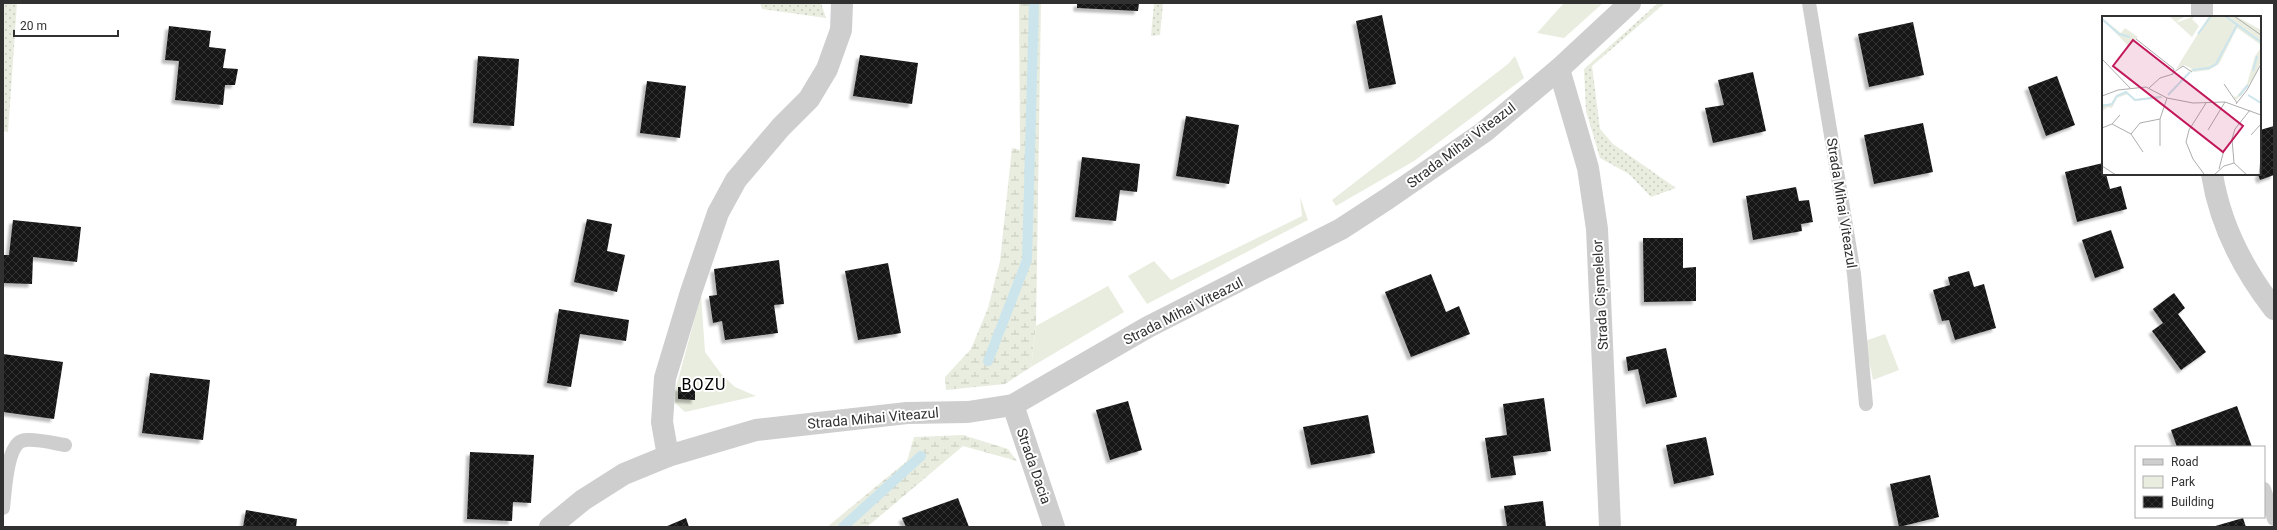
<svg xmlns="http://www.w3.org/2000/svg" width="2277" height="530" viewBox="0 0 2277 530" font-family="Roboto,sans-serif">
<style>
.grass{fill:url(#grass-dots)}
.wetland{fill:url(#wetland-marsh)}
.green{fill:#e9eddf}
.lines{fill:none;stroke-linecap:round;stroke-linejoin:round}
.stream{stroke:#cce5ec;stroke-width:10}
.building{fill:url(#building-cross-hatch);filter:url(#shadow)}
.service{stroke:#cecece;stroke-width:14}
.minor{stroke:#cecece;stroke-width:22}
.tertiary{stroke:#cecece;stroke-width:22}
.labels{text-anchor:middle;stroke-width:4;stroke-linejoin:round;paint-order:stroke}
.street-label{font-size:14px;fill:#313131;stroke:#fff}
.quarter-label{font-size:16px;letter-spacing:1px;fill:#000;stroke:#fff}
.inset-river{fill:none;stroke:#cce5ec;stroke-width:2}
.inset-road{fill:none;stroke:#adadad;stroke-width:1}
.view{fill:#c2185b;fill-opacity:0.15;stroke:#c2185b;stroke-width:2}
.inset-edge{fill:none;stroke:#313131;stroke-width:2}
</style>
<defs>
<pattern id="grass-dots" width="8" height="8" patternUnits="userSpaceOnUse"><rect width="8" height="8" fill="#e9eddf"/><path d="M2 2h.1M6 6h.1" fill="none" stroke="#c8ccc0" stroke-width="1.8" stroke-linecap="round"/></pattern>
<pattern id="wetland-marsh" width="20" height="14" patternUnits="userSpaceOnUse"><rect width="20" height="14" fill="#e9eddf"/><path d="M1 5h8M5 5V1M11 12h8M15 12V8" fill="none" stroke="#c8ccc0"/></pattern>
<pattern id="building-cross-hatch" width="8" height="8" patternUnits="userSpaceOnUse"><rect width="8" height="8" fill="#181818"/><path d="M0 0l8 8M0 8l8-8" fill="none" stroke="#313131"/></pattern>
<filter id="shadow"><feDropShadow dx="-3.5" dy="3.5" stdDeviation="1" flood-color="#0004"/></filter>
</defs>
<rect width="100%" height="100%" fill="#fff"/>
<!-- grass -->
<g class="grass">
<polygon points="3,3 17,3 8,132 3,131"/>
<polygon points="760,3 821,3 826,18 762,9"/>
<polygon points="1154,3 1163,3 1160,35 1151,36"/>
<polygon points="1658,3 1665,3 1592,66 1600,129 1613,144 1676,188 1651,197 1629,174 1600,158 1586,111 1584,69"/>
</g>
<!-- wetland -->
<g class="wetland">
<polygon points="1019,3 1041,3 1036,326 1031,367 1005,384 946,390 945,377 971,349 988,308 1000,261 1012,148 1020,150"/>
<polygon points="963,435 1008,449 1017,461 963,446 867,527 827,527 907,461 914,437"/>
</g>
<!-- green -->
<g class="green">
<polygon points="1564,3 1603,3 1564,38 1537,33"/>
<polygon points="1515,56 1524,78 1414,161 1336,206 1332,200 1508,64"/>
<polygon points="1300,197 1308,220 1147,304 1128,276 1154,261 1171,280 1302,216"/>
<polygon points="1108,286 1124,312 1031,367 1036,326"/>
<polygon points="701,295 705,352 722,375 735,387 756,396 685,412 675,403 675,391"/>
<polygon points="1885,334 1899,370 1873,380 1865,341"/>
</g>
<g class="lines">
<!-- stream -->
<g class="stream">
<polyline points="988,361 1027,260 1034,3"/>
<polyline points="843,527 921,456"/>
</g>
</g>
<!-- building -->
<g class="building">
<polygon points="1077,3 1139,3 1138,11 1077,8"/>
<polygon points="1382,15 1396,84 1369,89 1356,21"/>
<polygon points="1913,22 1924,75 1869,87 1858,34"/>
<polygon points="169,26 211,31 209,47 226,49 223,68 238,69 235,85 225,85 223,105 175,100 179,61 165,60"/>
<polygon points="860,55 918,63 912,104 853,96"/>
<polygon points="478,56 519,59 514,126 473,123"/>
<polygon points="1753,72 1766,131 1713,143 1705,108 1724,105 1718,80"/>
<polygon points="2057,76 2075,125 2046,136 2028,87"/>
<polygon points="647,81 686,86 680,138 640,133"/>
<polygon points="1186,116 1239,125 1229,184 1176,176"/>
<polygon points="1923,123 1933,172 1874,184 1864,135"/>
<polygon points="2274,126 2274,175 2260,180 2258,174 2260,174 2260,130"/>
<polygon points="1082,157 1140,164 1137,192 1120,190 1116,221 1075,217"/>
<polygon points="2103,163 2103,174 2106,174 2110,189 2121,186 2127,209 2077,222 2065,172"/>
<polygon points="1796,187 1799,201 1809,200 1813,222 1801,224 1802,231 1753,240 1746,196"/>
<polygon points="587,219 612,224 607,251 625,255 617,292 574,282"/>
<polygon points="13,220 81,227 77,262 33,257 32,284 3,283 3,255 9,255"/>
<polygon points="2111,230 2124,268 2095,278 2082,240"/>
<polygon points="1643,238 1683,238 1683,268 1696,267 1696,301 1644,302"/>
<polygon points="779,260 784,304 774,305 778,333 725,340 722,321 713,323 709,296 717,295 714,269"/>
<polygon points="888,263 901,333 858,340 845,271"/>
<polygon points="1969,271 1974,287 1984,284 1996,328 1955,340 1949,320 1942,321 1933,290 1950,285 1948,277"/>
<polygon points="1431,274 1446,312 1459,306 1470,334 1411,357 1385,292"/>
<polygon points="2174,293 2185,308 2178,314 2206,352 2181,370 2152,331 2163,323 2153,309"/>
<polygon points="559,309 629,320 626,341 580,334 571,387 547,383"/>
<polygon points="1666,348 1677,397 1646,404 1638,369 1628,371 1626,357"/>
<polygon points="3,354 63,362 54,419 3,412"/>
<polygon points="150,373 210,380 203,440 142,433"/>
<polygon points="678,387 695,388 695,400 678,399"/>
<polygon points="1544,398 1551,451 1513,456 1516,475 1491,478 1485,438 1507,435 1503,404"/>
<polygon points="1128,401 1142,450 1110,460 1096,410"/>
<polygon points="2237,406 2252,447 2177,447 2171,430"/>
<polygon points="1368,415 1375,453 1311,465 1303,427"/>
<polygon points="1706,437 1714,475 1674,484 1666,445"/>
<polygon points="470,452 534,455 531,503 513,502 512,521 467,519"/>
<polygon points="1930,475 1939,517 1899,527 1890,484"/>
<polygon points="958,498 969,527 906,527 902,518"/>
<polygon points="1543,501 1546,527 1507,527 1504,506"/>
<polygon points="246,510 297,519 296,527 243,527"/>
<polygon points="686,518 689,527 665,527"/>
<polygon points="2243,518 2246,527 2212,527"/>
</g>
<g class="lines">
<!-- service -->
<g class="service">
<polyline points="1809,3 1854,274 1866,404"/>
<polyline points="2264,489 2274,519"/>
<path d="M3 508C5 493 6 440 26 440 38 439 53 443 65 445"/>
</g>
<!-- minor -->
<g class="minor">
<polyline points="2202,3 2202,17"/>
<polyline points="1559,69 1588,168 1597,229 1610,527"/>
<path d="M2212 174C2220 225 2243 269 2274 309"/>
<polyline points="1013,405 1054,527"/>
<polyline points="668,456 662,422 665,378 691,292 718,213 736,180 781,127 809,99 827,69 841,30 842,3"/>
</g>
<!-- tertiary -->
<polyline class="tertiary" points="550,527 583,500 624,474 668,456 756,430 907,413 968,412 1013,405 1148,327 1341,229 1387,199 1484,132 1559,69 1630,3"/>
</g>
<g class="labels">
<!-- street labels -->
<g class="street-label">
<text transform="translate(1461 145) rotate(-37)" y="5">Strada Mihai Viteazul</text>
<text transform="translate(1842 203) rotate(81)" y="5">Strada Mihai Viteazul</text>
<text transform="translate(1600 295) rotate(-93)" y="5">Strada Cișmelelor</text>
<text transform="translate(1183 311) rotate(-27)" y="5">Strada Mihai Viteazul</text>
<text transform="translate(873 418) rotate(-5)" y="5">Strada Mihai Viteazul</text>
<text transform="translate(1034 466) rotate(71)" y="5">Strada Dacia</text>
</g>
<!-- quarter labels -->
<g class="quarter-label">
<text x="704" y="390">BOZU</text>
</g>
</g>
<!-- overview -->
<g transform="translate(2102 16)">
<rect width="159" height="159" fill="#fff"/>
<path d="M67 0H84L75 5 76 6 93 0 90 3 97 10 90 21ZM0 2 19 17 23 12 36 21 27 31Z" fill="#e9eddf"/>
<path d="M119 0H127L159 23V29L135 12 117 48 107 54 91 56 88 53 108 48 132 10ZM159 32V45L152 61 141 77 134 84 131 80 134 81 145 68 153 40ZM24 76 33 83 59 80 61 82 63 85 61 82 33 85 26 78 15 82 10 92 6 91 0 95V88H9L14 79Z" fill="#e9eddf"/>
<path d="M107 0H119L132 10 122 29 108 48 91 53 82 49 74 53ZM127 0H134L159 14V23Z" fill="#e9eddf"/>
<path class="inset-river" d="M123 0 159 26M0 3 17 18 28 21M96 18 109 0M90 54 107 52 114 48 135 9M151 55 155 40M66 79 88 56M146 79 159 87M137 80 146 69M0 90 10 88 15 80 24 76 33 84 59 81"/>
<path class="inset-road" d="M132 0 159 19M34 23 72 53 71 58 58 62 47 72M0 43 28 72M72 56 81 50 90 56M122 68 135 87M0 80 16 74 44 71 65 82 91 87 123 86 159 99M134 88 145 74 159 48M58 103V130M10 108 18 99M0 112 10 108 29 118 38 107 58 103 65 82M106 114 123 86M29 118 41 136M149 119 159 108M0 150 14 159M117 153 122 134M102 158 91 143 84 126 87 114 104 87M112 159 122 150 132 147M145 159 132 147 130 123 133 113 148 94M157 159 159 143"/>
<path class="view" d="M31 24 141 110 121 136 11 50Z"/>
<rect width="159" height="159" class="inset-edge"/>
</g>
<!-- border -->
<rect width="2277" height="530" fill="none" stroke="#313131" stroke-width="8"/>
<!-- legend -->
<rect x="2135" y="446" width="130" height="72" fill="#ffffff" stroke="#adadad"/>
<rect x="2143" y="459" width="20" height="6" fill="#cecece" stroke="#adadad"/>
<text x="2171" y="466" font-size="12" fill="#313131">Road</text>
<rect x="2143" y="476" width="20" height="12" fill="#e9eddf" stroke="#adadad"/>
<text x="2171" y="486" font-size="12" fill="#313131">Park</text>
<rect x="2143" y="496" width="20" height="12" fill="url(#building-cross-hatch)" stroke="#adadad"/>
<text x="2171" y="506" font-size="12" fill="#313131">Building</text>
<!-- scale -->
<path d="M14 30v6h104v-6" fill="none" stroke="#313131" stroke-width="2"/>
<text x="20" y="30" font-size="12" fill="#313131" stroke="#ffffff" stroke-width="3" paint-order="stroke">20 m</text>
</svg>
